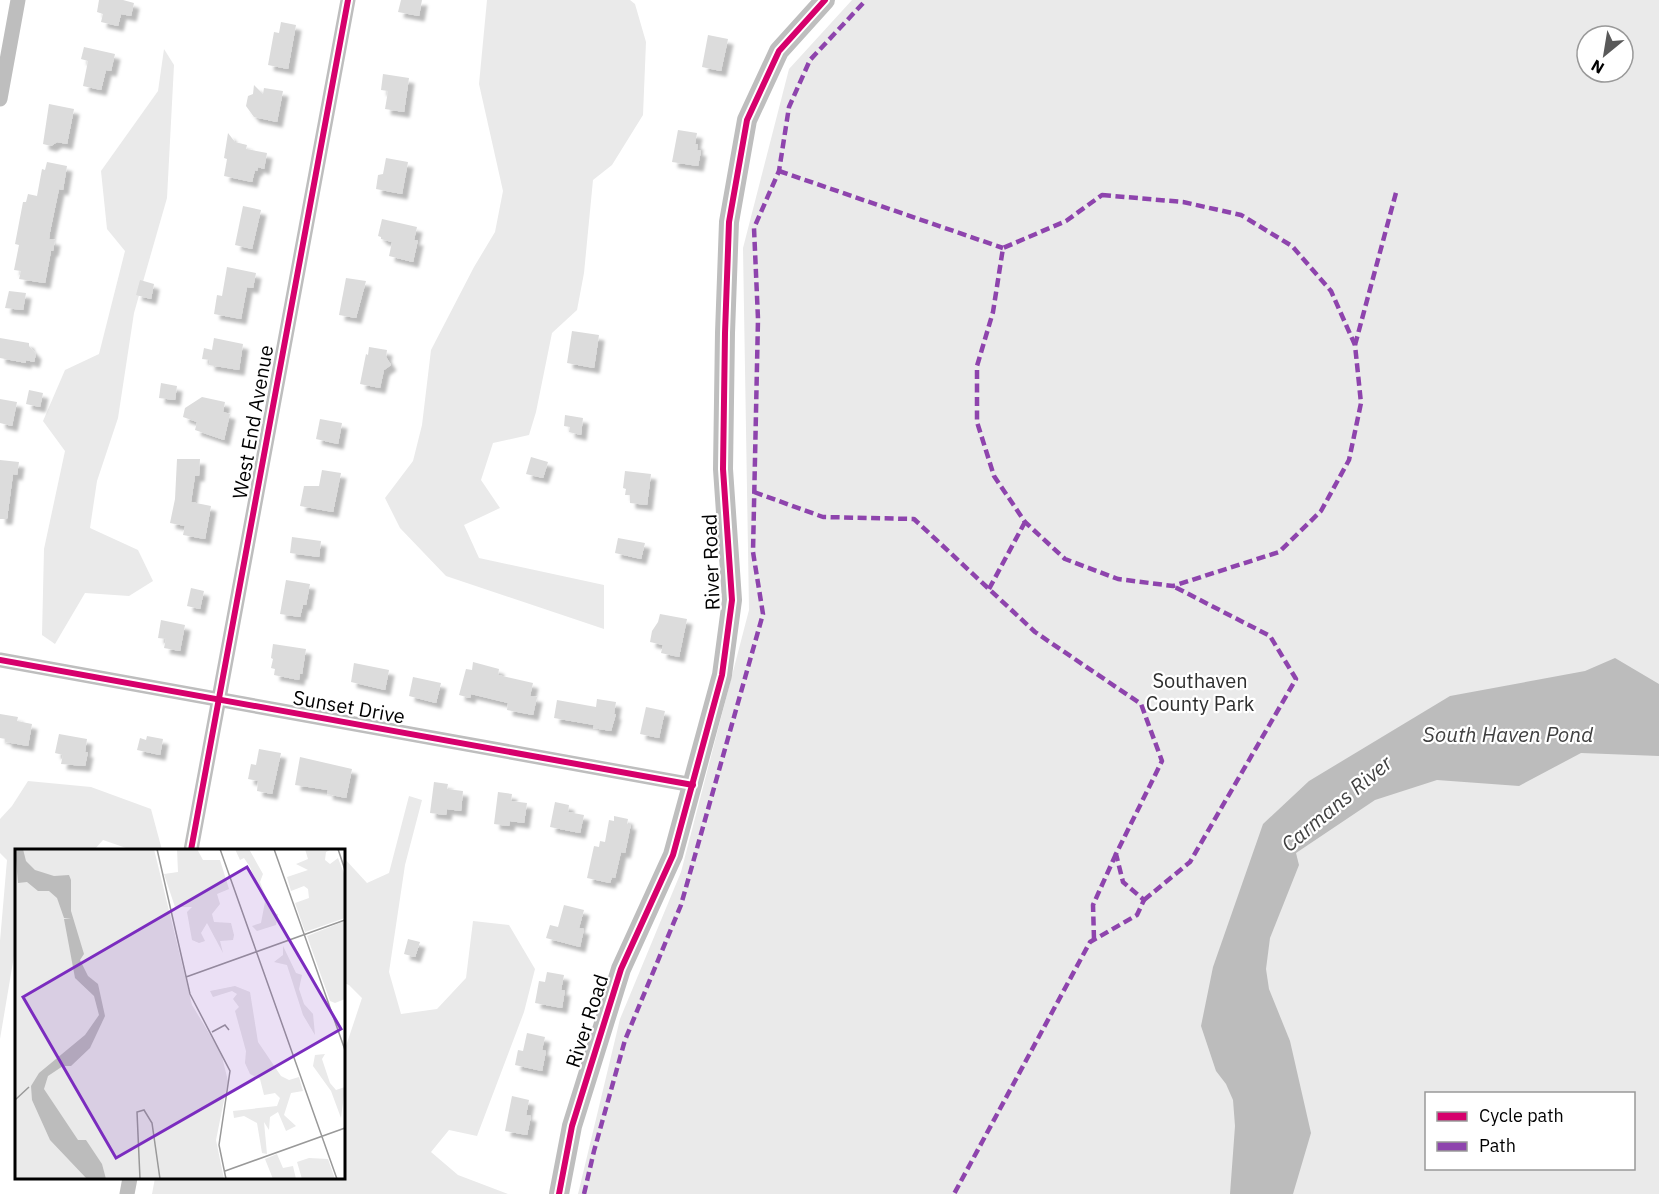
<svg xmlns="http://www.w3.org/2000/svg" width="1659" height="1194" viewBox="0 0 1659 1194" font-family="'IBM Plex Sans',sans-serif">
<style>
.green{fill:#eaeaea;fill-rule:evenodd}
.water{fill:#bcbcbc}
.building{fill:#dcdcdc;filter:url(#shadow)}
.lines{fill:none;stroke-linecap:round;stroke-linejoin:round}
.minor{stroke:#bebebe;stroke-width:15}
.tertiary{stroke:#bebebe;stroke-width:20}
.quiet{stroke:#8e44ad;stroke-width:4.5;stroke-dasharray:9 4.5;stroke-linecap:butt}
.cycleway-casing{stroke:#fff;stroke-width:10}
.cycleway{stroke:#d6006c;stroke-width:6}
.labels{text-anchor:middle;stroke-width:4.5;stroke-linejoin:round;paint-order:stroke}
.street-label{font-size:20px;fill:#000;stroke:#fff}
.park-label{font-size:20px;fill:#2f2f2f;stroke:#fff}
.water-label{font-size:21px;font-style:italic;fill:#404040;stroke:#fff}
.inset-road{fill:none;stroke:#999;stroke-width:1.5}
.view{fill:#7b2cbf;fill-opacity:0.15;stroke:#7b2cbf;stroke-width:3}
.inset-edge{fill:none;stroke:#000;stroke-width:3}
</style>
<defs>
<filter id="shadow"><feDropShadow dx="5.5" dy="5.5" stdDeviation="1.5" flood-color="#0004"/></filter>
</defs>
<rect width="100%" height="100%" fill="#fff"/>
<!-- green -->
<g class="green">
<polygon points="487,0 630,0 635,4 646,42 643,115 612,165 593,180 584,273 577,310 552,333 536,412 529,435 493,443 481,480 500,508 464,525 479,558 604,585 604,629 446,576 400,528 385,498 413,461 422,425 431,350 474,267 495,232 503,191 479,84"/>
<path d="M852 0H1659V1194H578L620 1019 681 872 749 610 743 248 789 69ZM1587 36H1623V72H1587ZM1426 1094H1634V1168H1426Z"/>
<polygon points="164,49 174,65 167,198 134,313 118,418 97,481 90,528 138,550 153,581 129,596 85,593 55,644 42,635 44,549 65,451 43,421 65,370 99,354 125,251 107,229 101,171 158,91"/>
<polygon points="28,781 91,787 151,809 162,850 132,850 103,840 94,850 16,850 16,944 0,1039 0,941 7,860 0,853 0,819 12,806"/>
<polygon points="409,796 422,800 405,865 389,972 401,1014 437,1009 466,978 473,921 509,925 535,969 524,1012 477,1136 449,1130 431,1152 458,1175 508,1194 152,1194 155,1178 344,1178 344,1052 362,998 349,985 344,983 344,858 367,883 389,873"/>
</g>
<!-- water -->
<polygon class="water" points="1615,658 1659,684 1659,756 1581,753 1519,786 1437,780 1375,800 1296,853 1299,865 1270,938 1266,969 1269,989 1290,1041 1311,1133 1293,1194 1230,1194 1235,1126 1233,1100 1226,1084 1216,1071 1201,1026 1213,967 1263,824 1309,781 1450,696 1585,671"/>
<!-- building -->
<g class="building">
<polygon points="99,0 123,0 134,3 131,16 121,14 118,26 101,22 103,14 97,12"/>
<polygon points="401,0 422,0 419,16 398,12"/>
<polygon points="281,22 296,25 288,69 268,65 274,32 279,33"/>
<polygon points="708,35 728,39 721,71 702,67"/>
<polygon points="84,47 115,54 111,71 106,70 101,90 83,86 88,61 81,59"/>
<polygon points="383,74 409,78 404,112 385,109 388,91 381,90"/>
<polygon points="254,85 263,94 264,88 283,91 277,122 254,117 246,106 248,96 253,94"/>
<polygon points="49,104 74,109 67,144 57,142 51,146 43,144"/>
<polygon points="678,130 697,133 695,144 698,144 697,150 701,151 698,166 672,162"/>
<polygon points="228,133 235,142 247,145 246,149 267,153 264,169 258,167 257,171 255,170 252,182 224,176 227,159 224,158"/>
<polygon points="386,158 408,162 402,194 376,189 378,175 383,174"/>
<polygon points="47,162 67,166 63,190 59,189 50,232 49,239 55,240 53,251 51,251 45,283 19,279 21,271 14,270 19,245 15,244 23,202 26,202 28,194 37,196 42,169 45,170"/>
<polygon points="243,206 261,210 252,249 235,245"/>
<polygon points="382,219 417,227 414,240 418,240 413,262 389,256 392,242 381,239 381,237 378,236"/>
<polygon points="227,267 256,273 253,288 247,287 241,319 214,314 217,295 222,296"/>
<polygon points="346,278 366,281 356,318 339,315"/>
<polygon points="140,280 154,284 151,299 136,295"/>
<polygon points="9,291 26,293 23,310 5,308"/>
<polygon points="572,331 599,335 594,368 567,363"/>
<polygon points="0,338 29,343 29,346 36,354 34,362 26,360 26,363 0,358"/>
<polygon points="214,338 243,344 239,370 209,365 210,360 202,359 204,348 212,350"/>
<polygon points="369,347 387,350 386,357 391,365 384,370 380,388 360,384 366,354 368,355"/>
<polygon points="161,383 177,386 175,400 159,398"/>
<polygon points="29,390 43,393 40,407 26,404"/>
<polygon points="202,397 225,402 223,412 230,414 224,440 195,430 197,422 183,417 185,408"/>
<polygon points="0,399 17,402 12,426 0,423"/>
<polygon points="565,415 583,418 581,435 569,432 570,427 564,426"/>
<polygon points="320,419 342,423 338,444 316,439"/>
<polygon points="531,457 548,462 543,478 526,474"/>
<polygon points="177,459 200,459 199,476 195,476 191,502 211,506 205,539 183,535 185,526 170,523 175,499"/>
<polygon points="0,460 19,462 17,475 13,474 7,519 0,519"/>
<polygon points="322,470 341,473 333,512 300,506 304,486 319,486"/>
<polygon points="625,471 651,474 647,505 630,503 630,495 625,495 626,489 623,488"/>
<polygon points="292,537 321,541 319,557 290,553"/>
<polygon points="618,538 645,543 641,559 615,553"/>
<polygon points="286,580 310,584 306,605 303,605 300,617 280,614"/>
<polygon points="191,588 204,591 200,609 187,606"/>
<polygon points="660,614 687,619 679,657 661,653 663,645 650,642 652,631 658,622"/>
<polygon points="161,620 185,625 180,651 164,648 166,639 158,638"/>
<polygon points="273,644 306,649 302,674 300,674 299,680 274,675 275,669 271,668 273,659 271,658"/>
<polygon points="473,662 499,669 498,675 533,683 530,696 537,697 533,715 507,710 508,703 471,694 470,698 459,695 466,669 472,670"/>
<polygon points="354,663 389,670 385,690 351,682"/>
<polygon points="413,677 441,683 436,703 409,696"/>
<polygon points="597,699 616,702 614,714 616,714 611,731 593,728 594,725 554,718 557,700 596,707"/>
<polygon points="646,707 665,711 659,738 640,734"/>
<polygon points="0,714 18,717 17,721 32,724 28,746 6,742 6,739 0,738"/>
<polygon points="59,734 87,739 85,752 88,752 85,766 61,764 63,755 55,753"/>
<polygon points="147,736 163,739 160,755 137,750 140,738 146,740"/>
<polygon points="259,749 281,753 272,794 257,791 258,781 248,779 251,764 256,765"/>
<polygon points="300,757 352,769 346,798 327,794 328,790 295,785"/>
<polygon points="434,782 448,784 447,789 463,791 461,811 447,809 446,815 430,813"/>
<polygon points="498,792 512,794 511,801 527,803 524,823 510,821 509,826 494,824"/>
<polygon points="555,802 569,805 568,812 584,815 580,833 550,827"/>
<polygon points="614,816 628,819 627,824 631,824 625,853 621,852 615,878 612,877 610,883 587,878 594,846 599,847 600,841 605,842 609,820 614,821"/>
<polygon points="564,905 584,910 579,928 584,929 580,947 546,938 550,925 558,927"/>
<polygon points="408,939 420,942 415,957 404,954"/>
<polygon points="547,972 564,975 561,990 565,990 562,1008 535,1003 539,981 545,982"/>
<polygon points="527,1033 545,1037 542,1050 546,1051 542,1071 515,1065 518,1050 523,1051"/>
<polygon points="512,1096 529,1100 526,1115 531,1116 527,1135 505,1131"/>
</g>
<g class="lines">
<!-- minor -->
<g class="minor">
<polyline points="0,99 18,0"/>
<polyline points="0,660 693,785"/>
<polyline points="191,850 348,0"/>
<polyline points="127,1194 130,1178"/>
</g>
<!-- tertiary -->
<polyline class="tertiary" points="559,1194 572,1126 621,969 673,855 722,675 732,600 723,469 725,333 729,222 747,120 779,51 825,0"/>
<!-- quiet -->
<g class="quiet">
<polyline points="779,171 1003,248"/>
<polygon points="1102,195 1183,202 1241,215 1292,246 1331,291 1355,345 1361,403 1349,460 1321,511 1279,552 1173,586 1118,579 1065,559 1025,522 994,476 977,422 977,366 993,312 1003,248 1066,221"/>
<polyline points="1355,345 1397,189"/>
<polyline points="754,492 823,517 914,519 1035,632 1141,704 1162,761 1116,854 1123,882 1144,900 1137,915 1090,942 954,1194"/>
<polyline points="989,589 1025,522"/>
<polyline points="1144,900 1190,862 1296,679 1270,636 1173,586"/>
<polyline points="1094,939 1093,905 1116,854"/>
<polyline points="584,1194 594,1151 625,1040 681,905 763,614 753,552 758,319 754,228 779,171 789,107 810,60 866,0"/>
</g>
<defs>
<g id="cycleway">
<polyline points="0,660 693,785"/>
<polyline points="191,850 348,0"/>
<polyline points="559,1194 572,1126 621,969 673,855 722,675 732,600 723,469 725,333 729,222 747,120 779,51 825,0"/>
</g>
</defs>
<!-- cycleway casing -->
<use href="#cycleway" class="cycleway-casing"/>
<!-- cycleway -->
<use href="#cycleway" class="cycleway"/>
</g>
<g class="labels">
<!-- street labels -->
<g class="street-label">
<text transform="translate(253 422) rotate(-80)" y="7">West End Avenue</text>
<text transform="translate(711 562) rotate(-92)" y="7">River Road</text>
<text transform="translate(349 707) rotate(10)" y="7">Sunset Drive</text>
<text transform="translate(587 1021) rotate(-72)" y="7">River Road</text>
</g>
<!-- park labels -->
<g class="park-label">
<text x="1200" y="688">Southaven<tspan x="1200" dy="23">County Park</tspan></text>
</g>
<!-- water labels -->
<g class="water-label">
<text x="1508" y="742">South Haven Pond</text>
<text transform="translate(1337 804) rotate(-40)" y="7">Carmans River</text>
</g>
</g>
<!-- overview -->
<g transform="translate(15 849)">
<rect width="330" height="330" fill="#fff"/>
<path d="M0 0H139L177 156 206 204 213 232 201 291 209 330H0ZM162 0H182L188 11H205L214 40 202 45 205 55 197 65 199 73 216 74 219 86 218 91 205 92 208 104 192 74 186 84 190 92 184 94 177 91 172 63 177 58H160L149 25 163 23ZM220 0H234L248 25 245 33 257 64 263 65 261 76 242 82 237 77 246 74 250 53 235 18 229 9 225 11ZM290 0H317L311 3 310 11 315 15 323 9 330 27V69L290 83 280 54 294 49 293 40 289 37 276 42 272 28 293 21 281 15 293 10ZM330 72V150L320 154 315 152 292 87ZM268 97 281 124 287 126 284 140 289 155 298 165 300 186 288 166 272 116 259 113 268 106ZM220 137 235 143 243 193 266 227 274 231 284 228 288 242 276 244 269 266 281 277 271 282 263 263 255 268 254 281 249 273 252 305 247 304 242 274 229 267 219 269 218 262 262 257 265 249 260 244 249 246 245 230 235 225 230 214 231 202 220 162 224 158 218 150 222 145 217 142 198 148 195 142ZM310 205 307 210 315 234 321 241 330 238 326 269 316 242 298 217 300 206ZM262 305 268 319 278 317 281 330H258L250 310ZM294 309 313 310 320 330H287L282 313Z" fill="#eaeaea"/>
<path d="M0 0H8L11 12 20 21 39 27 54 26 56 31V62L69 105 65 111 73 127 83 135 90 167 75 199 56 217H48L33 227 29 240 63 291H71L87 315 91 330H72L35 291 17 251 16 237 24 224 70 186 84 166 79 147 60 129 49 70 56 69H49L42 49 34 42H23L12 33 3 34Z" fill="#bcbcbc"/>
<path class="inset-road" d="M142 0 175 145 215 222 204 296 211 330M205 0 322 330M259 0 330 201M323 0 330 21M171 128 330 71M197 183 210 176 214 181M0 251 14 238M210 322 330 279M125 330 122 263 129 261 137 274 145 330"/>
<path class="view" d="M232 18 326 180 101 309 8 148Z"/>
<rect width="330" height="330" class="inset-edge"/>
</g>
<!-- legend -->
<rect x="1425" y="1092" width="210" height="78" fill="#ffffff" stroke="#999999" stroke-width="1.5"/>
<rect x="1437" y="1112" width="30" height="9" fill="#d6006c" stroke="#999999" stroke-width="1.5"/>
<text x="1479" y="1122" font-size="18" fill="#000000">Cycle path</text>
<rect x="1437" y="1142" width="30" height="9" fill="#8e44ad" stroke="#999999" stroke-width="1.5"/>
<text x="1479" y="1152" font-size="18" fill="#000000">Path</text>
<!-- north arrow -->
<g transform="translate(1605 54) rotate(210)"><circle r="28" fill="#ffffff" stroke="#999999" stroke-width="1.5"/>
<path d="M0-4.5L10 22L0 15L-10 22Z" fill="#595959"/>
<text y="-9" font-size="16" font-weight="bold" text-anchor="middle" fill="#000000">N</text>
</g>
</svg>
